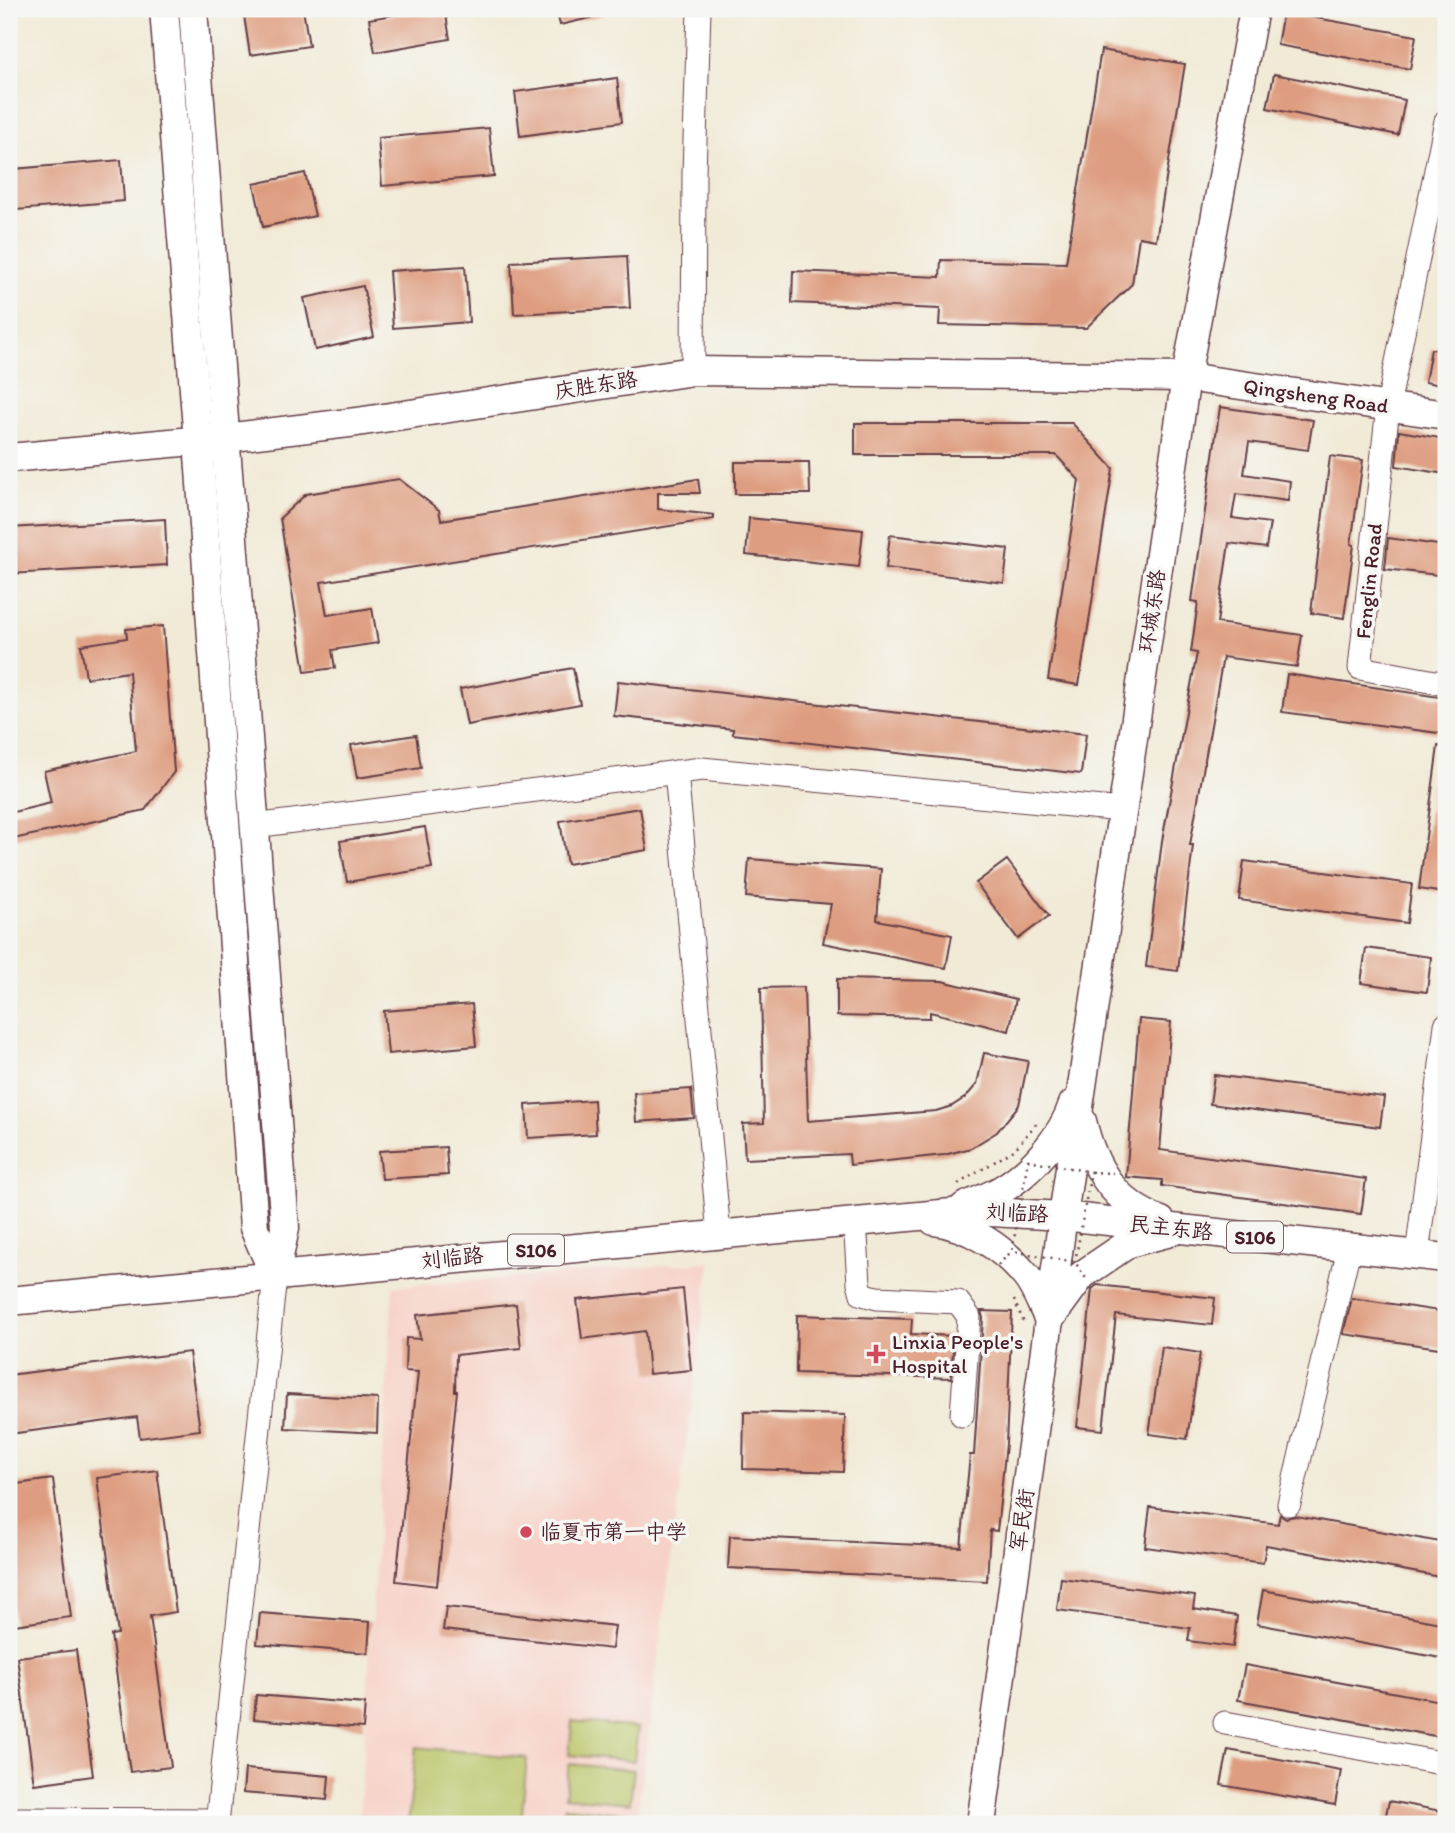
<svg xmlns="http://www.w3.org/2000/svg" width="1455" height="1833" viewBox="0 0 1455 1833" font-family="Itim,'LXGW WenKai TC',sans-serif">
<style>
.built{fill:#f7d1c7}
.green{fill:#b9c567;stroke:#827249;stroke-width:2}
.building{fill:#de9d80}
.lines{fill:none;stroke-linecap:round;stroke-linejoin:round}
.minor-casing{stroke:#633d45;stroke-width:25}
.major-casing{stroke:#633d45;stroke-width:31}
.path{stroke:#633d45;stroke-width:2.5;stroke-dasharray:2 5;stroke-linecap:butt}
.minor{stroke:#fff;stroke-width:23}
.major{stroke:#fff;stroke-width:28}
.path-bridge{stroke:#633d45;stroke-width:2.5;stroke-dasharray:2 5;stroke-linecap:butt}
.poi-dot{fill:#d1495b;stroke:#f6f6f2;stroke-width:2.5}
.labels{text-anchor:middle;stroke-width:7;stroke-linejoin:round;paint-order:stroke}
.shield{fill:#f6f6f2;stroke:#7e6067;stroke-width:2}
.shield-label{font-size:19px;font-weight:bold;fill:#4a1f2b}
.street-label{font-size:21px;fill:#4a1f2b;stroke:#f6f6f2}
.poi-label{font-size:21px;fill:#4a1f2b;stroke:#f6f6f2;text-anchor:start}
</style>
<rect width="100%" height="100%" fill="#f6f6f2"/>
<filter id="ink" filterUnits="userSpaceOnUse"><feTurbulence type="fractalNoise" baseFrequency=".0143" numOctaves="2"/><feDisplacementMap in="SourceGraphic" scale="14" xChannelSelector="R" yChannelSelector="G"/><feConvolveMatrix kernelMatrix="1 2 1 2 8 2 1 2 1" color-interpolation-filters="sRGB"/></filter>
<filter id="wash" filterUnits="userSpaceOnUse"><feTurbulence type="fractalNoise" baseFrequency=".00686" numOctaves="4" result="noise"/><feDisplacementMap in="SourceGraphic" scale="28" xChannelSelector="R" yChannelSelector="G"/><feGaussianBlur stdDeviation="1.57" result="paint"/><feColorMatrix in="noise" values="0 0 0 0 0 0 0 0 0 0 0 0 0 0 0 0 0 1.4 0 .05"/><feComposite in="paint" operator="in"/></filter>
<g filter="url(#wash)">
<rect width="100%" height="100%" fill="#f1ead7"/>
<!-- built -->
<polygon class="built" points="710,1262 636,1824 359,1824 393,1287"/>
<!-- green -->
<g class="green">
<polygon points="572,1721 638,1728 634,1761 569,1755"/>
<polygon points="416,1747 527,1758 521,1824 408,1824"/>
<polygon points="569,1764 634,1770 630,1803 565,1797"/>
<polygon points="565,1807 630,1814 629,1824 563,1824"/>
</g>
<g id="blocks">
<!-- building -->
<g class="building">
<polygon points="243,9 303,9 309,46 250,55"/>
<polygon points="429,9 445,9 450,39 375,52 369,19"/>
<polygon points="556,9 606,9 607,14 560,25"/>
<polygon points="1283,12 1416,36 1410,69 1277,45"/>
<polygon points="1101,50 1185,64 1156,240 1139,237 1132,284 1086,328 939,325 940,309 792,303 793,271 940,277 941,260 1066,263"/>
<polygon points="1274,74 1405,100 1398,135 1267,108"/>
<polygon points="617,78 622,122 520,136 515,92"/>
<polygon points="489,128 494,176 382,186 378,138"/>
<polygon points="121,160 124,201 16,210 13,169"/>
<polygon points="305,173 315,216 263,227 254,184"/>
<polygon points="627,256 630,308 514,314 511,262"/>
<polygon points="465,266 469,322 393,328 389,271"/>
<polygon points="363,286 374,337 315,350 304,298"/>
<polygon points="1431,349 1446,351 1446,386 1425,382"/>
<polygon points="1220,407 1313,420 1308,450 1249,442 1244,474 1290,481 1288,501 1236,494 1232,518 1270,523 1266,548 1229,543 1217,623 1302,635 1297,667 1223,657 1190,845 1193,845 1178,971 1146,967 1162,841 1197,653 1191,652 1198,602 1192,601"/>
<polygon points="855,423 1072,423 1113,468 1079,685 1048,680 1079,480 1056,455 855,455"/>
<polygon points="1399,431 1446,439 1446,474 1396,466"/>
<polygon points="1330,456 1363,460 1351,544 1354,545 1344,618 1311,613"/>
<polygon points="735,462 809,462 810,494 735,494"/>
<polygon points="399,479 439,510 441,520 698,479 700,493 658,493 658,509 714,515 714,519 321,582 327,615 372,608 378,643 332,650 335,668 305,672 280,518 306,494"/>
<polygon points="749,518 863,530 859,567 746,555"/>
<polygon points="165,519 167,565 9,574 9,528"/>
<polygon points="890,535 1008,549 1004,583 886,568"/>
<polygon points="1388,538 1446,546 1446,576 1385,569"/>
<polygon points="163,626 174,772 145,810 9,840 9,813 51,803 44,771 136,751 129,672 86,678 81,645 127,638 126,629"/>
<polygon points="573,668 580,704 467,725 460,689"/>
<polygon points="1287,674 1446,698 1446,734 1282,712"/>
<polygon points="618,681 1086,734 1081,774 733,734 733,729 614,716"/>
<polygon points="416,735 421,768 357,778 351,745"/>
<polygon points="1438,746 1446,747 1446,874 1444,893 1419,889"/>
<polygon points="640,808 647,850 567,864 560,821"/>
<polygon points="425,827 432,868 347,882 340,841"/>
<polygon points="749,859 881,869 877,920 952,935 946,968 823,943 831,904 746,897"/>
<polygon points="1007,860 1049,916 1018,939 976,883"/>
<polygon points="1244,861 1412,884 1407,923 1239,900"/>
<polygon points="1366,948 1431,957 1427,992 1361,983"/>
<polygon points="837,979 942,981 1016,999 1009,1031 930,1012 930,1018 837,1016"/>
<polygon points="804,987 808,1121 936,1111 952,1106 966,1097 977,1084 984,1053 1028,1061 1019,1105 997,1132 971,1148 944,1155 850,1165 849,1154 745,1159 743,1124 764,1123 761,988"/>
<polygon points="472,1004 476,1046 388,1054 384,1011"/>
<polygon points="1139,1019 1171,1022 1160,1150 1366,1179 1361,1214 1162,1186 1162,1180 1126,1177"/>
<polygon points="1214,1075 1384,1097 1380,1127 1210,1104"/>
<polygon points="691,1089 694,1118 636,1122 634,1093"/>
<polygon points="594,1100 596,1134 528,1138 526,1105"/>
<polygon points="446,1147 448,1175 382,1179 379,1151"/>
<polygon points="1097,1285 1215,1298 1212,1325 1116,1315 1103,1430 1077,1427 1092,1289"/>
<polygon points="683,1289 691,1370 649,1374 645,1331 582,1339 577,1300"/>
<polygon points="1352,1298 1446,1312 1446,1349 1343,1334"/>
<polygon points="516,1304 521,1348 456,1355 455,1391 457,1391 437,1586 396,1581 418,1372 405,1371 406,1338 420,1339 417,1315"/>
<polygon points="981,1311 1012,1312 1006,1444 997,1531 990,1530 987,1581 728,1568 730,1536 961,1547 970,1455 974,1455 983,1318"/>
<polygon points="797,1315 912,1319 911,1334 954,1336 951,1378 796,1373"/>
<polygon points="1162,1347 1200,1353 1187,1439 1149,1434"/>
<polygon points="189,1352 200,1430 140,1438 137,1417 9,1434 9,1375"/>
<polygon points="287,1394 378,1399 377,1433 285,1428"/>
<polygon points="744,1412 845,1415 843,1472 743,1469"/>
<polygon points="157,1470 176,1612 150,1616 171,1767 130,1772 111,1635 118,1634 97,1478"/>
<polygon points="53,1479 71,1617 14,1625 9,1582 9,1485"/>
<polygon points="1150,1507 1278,1524 1280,1514 1286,1518 1296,1516 1446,1543 1446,1578 1266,1545 1263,1563 1145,1547"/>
<polygon points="1061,1578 1195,1596 1193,1609 1237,1616 1233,1647 1188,1641 1190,1628 1057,1610"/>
<polygon points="1263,1590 1446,1624 1446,1659 1257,1624"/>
<polygon points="446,1607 615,1626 612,1649 443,1630"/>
<polygon points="260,1613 370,1622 368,1653 257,1644"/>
<polygon points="76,1650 93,1776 34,1784 17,1657"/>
<polygon points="1245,1665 1446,1702 1446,1738 1238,1700"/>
<polygon points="256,1695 365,1704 363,1728 254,1719"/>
<polygon points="1228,1750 1341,1770 1335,1805 1221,1785"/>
<polygon points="245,1769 329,1776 327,1800 243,1793"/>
<polygon points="1389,1801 1446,1812 1446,1824 1384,1824"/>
</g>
</g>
</g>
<g filter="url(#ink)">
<use href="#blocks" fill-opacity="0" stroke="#633d45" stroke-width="2"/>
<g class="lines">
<defs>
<g id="minor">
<polyline points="1446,121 1388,406 1360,668 1446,684"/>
<polyline points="693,371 694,174 699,9"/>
<polyline points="676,772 719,1234"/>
<polyline points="254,826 702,769 1122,810"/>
<polyline points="855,1221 859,1283 862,1294 877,1298 958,1302 969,1317 962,1415"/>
<polyline points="1417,1255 1446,1025"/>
<polyline points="1289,1504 1348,1253"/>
<polyline points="1225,1723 1446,1764"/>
<polyline points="9,1819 218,1820"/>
<polyline points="217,1824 275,1276"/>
</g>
<g id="major">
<polyline points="164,9 198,441 254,1228 275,1276"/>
<polyline points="193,9 285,1228 275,1276"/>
<polyline points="9,458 225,438 357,422 693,371 1186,377 1446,415"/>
<path d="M1082 1121C1093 1168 1114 1203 1161 1221"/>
<path d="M964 1207C975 1202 988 1197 999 1191 1029 1175 1063 1136 1073 1104"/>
<path d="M934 1221C970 1226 1003 1248 1026 1276 1036 1288 1042 1306 1049 1320L1082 1275 1129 1243 1167 1233"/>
<polyline points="9,1301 973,1211 1063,1216 1446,1258"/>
<polyline points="981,1824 1063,1216 1186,377 1254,9"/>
</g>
</defs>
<!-- minor casing -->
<use href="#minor" class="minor-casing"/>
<!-- major casing -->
<use href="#major" class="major-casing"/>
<!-- path -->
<g class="path">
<polyline points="958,1184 1014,1150 1037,1123"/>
<polyline points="1014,1300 1025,1325"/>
</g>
<!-- minor -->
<use href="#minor" class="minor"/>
<!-- major -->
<use href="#major" class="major"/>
<!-- path-bridge -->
<g class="path-bridge">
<polyline points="1091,1172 1113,1173"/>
<polyline points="1075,1262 1091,1172 1028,1160 1012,1251 1075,1262 1087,1280"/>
<polyline points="998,1265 1012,1251"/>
</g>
</g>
</g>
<!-- markers -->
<g class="poi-dot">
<path d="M872.5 1343.5h7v7h7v7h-7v7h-7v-7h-7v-7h7z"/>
<circle cx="526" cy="1532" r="7"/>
</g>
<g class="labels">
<!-- shield labels -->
<g class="shield">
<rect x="1227" y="1221.5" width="56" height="31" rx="5"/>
<rect x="508" y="1234.5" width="56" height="31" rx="5"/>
</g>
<g class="shield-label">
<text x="1255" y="1244">S106</text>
<text x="536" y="1257">S106</text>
</g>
<!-- street labels -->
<g class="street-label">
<text transform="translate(596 385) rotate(-9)" y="7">庆胜东路</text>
<text transform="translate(1316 396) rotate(8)" y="7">Qingsheng Road</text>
<text transform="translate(1369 581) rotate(-84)" y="7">Fenglin Road</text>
<text transform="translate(1152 611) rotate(-82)" y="7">环城东路</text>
<text transform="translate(1017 1213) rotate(3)" y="7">刘临路</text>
<text transform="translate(1171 1228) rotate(6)" y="7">民主东路</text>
<text transform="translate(452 1258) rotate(-6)" y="7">刘临路</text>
<text transform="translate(1022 1520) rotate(-82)" y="7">军民街</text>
</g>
<!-- poi labels -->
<g class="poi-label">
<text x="892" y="1349">Linxia People's<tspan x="892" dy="24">Hospital</tspan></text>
<text x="540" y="1539">临夏市第一中学</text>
</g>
</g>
<!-- margin -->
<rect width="1455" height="1833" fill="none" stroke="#f6f6f2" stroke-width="35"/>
</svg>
